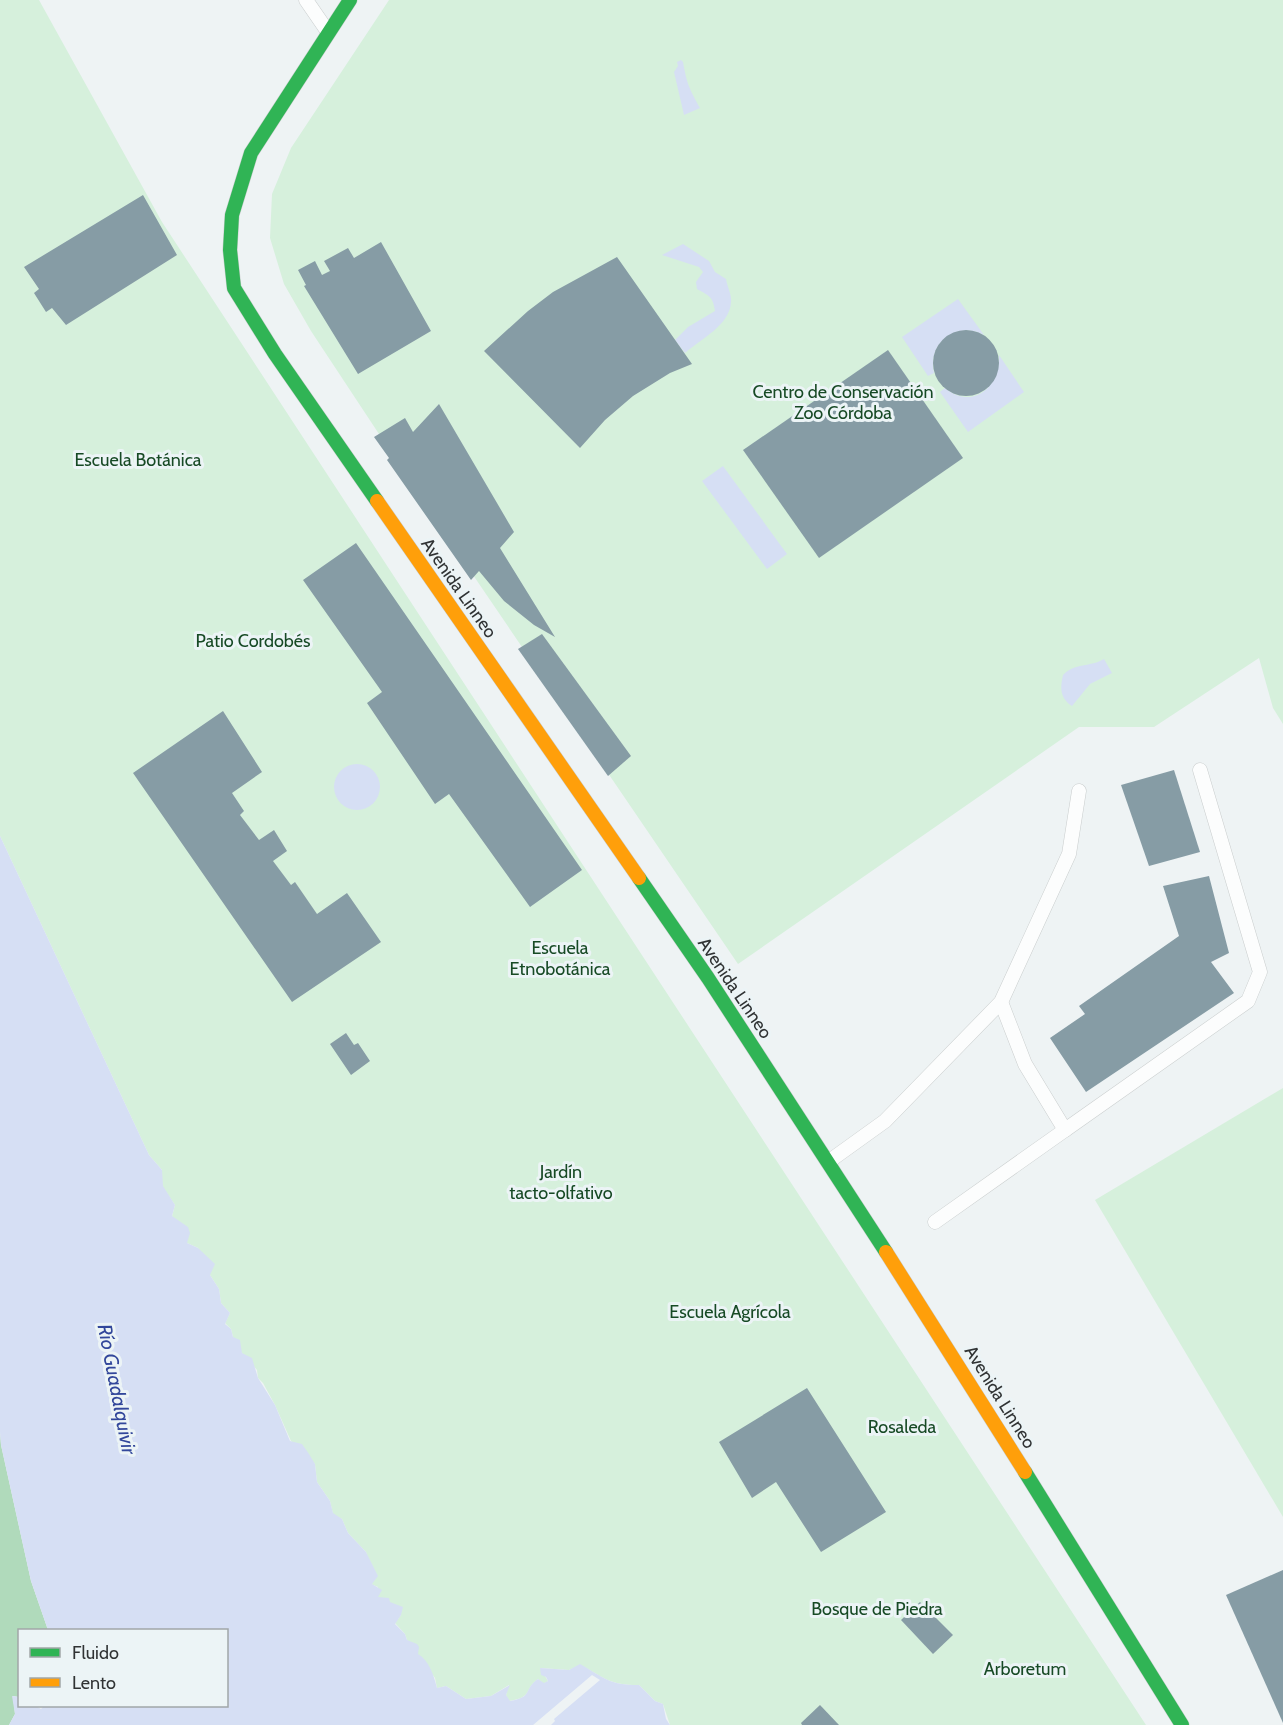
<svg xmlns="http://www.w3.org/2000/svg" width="1283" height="1725" viewBox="0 0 1283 1725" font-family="Cabin,sans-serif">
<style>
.green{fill:#d6f0dc}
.forest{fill:#b0dabb}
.water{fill:#d6dff4}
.pier{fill:#eef3f4}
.building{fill:#869ca5}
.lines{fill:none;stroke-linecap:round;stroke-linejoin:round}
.lane-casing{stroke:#cacece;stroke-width:15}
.fast-casing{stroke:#cacece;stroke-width:15}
.slow-casing{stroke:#cacece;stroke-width:15}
.lane{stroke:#fcfdfd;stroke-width:14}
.fast{stroke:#30b455;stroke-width:14}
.slow{stroke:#ff9f0a;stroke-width:14}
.labels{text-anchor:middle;stroke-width:6;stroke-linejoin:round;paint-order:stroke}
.park-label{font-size:18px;fill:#174a25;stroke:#ecf4f6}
.street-label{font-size:18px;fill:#303334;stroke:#ecf4f6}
.water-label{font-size:20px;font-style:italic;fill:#32479b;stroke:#ecf4f6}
</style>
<rect width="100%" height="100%" fill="#eef3f4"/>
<!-- green -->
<g class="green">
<path d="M0 0H39L162 222 1146 1725H670L663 1704 655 1701 639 1685C608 1685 606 1678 580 1665L569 1670 540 1668 548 1681 544 1684 538 1679C523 1690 534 1697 509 1701L506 1695 509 1685 491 1696 466 1699 446 1686 437 1688 435 1678 407 1640 405 1634 395 1623 401 1615 378 1597V1587L371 1584 374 1580 366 1552 348 1533 342 1519 333 1514 330 1501 317 1482 315 1464 291 1441 275 1405 263 1383 258 1378 257 1370 242 1353 233 1337 231 1329 225 1323 230 1313 221 1303 219 1289 210 1275 198 1248 187 1243 172 1216 175 1205 162 1186V1170L149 1155 0 836Z"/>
<polygon points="389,0 1283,0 1283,724 1273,708 1259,658 1154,727 1079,727 738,964 443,531 311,331 284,284 270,238 272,194 291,148"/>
<polygon points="1283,1088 1283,1517 1095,1200"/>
</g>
<!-- forest -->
<polygon class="forest" points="0,1432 1,1445 31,1581 48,1630 20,1630 19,1697 13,1696 15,1714 9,1725 0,1725"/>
<!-- water -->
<g class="water">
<path d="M681 60 683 62C687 84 689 88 700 108L684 115 674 72 678 66 677 62Z"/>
<path d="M683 244 709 261 715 272 726 279C727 286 732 295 731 302 730 325 701 339 685 353L675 340 688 327 715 311C713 296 709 296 697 289L696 282 703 272 699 267 662 255Z"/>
<path d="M958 299 984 335C958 321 927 342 934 373L928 376 902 337Z"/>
<path d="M999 355 1024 392 968 432 940 392 945 388C973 411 1000 387 999 355Z"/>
<polygon points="723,466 787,554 767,569 702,481"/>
<path d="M1104 659 1112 673 1090 684 1072 706C1060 698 1060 688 1063 675 1074 663 1091 667 1104 659Z"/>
<circle cx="357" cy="787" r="23"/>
<path d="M0 836 149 1155 162 1170 163 1186 175 1205 172 1216 188 1227 190 1233 187 1243 198 1248 215 1264 210 1275 219 1289 221 1303 230 1313 225 1324 231 1329 233 1337 240 1340 242 1353 252 1358 258 1378 275 1405 290 1441 302 1444 309 1454 315 1464 317 1482 330 1501 333 1513 342 1519 348 1533 366 1552 378 1576 372 1584 382 1590 378 1597 389 1598 390 1602 403 1607 401 1615 395 1624 405 1634 407 1640 417 1644 419 1647 418 1654C429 1660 434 1676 437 1688L446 1686 466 1699 491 1696 510 1685 506 1695 510 1701C534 1697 523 1689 538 1679L544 1683 548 1681 546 1677 541 1675 540 1668 569 1670 580 1664C605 1678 608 1685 639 1685L655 1701 663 1704 666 1719 670 1725H9L15 1714 12 1696 19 1697 20 1706H36L41 1709 44 1706H226V1630H48L31 1581 1 1445 0 1432Z"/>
</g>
<!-- pier -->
<polygon class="pier" points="592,1675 600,1680 554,1719 555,1721 551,1725 533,1725"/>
<!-- building -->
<g class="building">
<polygon points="143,195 177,255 66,325 52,308 46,312 34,293 39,289 24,267"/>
<polygon points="381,242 431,331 358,374 304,286 306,285 298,270 315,261 322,275 330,271 324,261 348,248 354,258"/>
<polygon points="617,257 692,364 670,373 633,396 605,420 580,448 484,351 528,311 553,292"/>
<circle cx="966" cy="363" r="33"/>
<polygon points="888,350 963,458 819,558 743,450"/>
<polygon points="439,404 514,532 500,548 555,637 534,625 504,601 479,571 471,580 387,460 389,458 374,437 405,418 413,432"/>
<polygon points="356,543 582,870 530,907 449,794 435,804 367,703 382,692 303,580"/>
<polygon points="542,634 631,756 608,776 518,649"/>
<polygon points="223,711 262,772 232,793 244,811 240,815 259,840 274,830 287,851 273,861 291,885 295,882 317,914 347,893 381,942 292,1002 133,773"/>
<polygon points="1174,770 1200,852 1149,866 1121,785"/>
<polygon points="1209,876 1229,953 1211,962 1234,993 1086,1092 1050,1038 1085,1014 1079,1006 1179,936 1163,886"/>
<polygon points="346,1033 354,1045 358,1043 370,1061 351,1075 330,1044"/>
<polygon points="807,1388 886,1512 821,1552 776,1482 752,1498 719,1442"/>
<polygon points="1283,1570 1283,1723 1226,1595"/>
<polygon points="920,1602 953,1635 933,1654 901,1620"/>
<polygon points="820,1705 839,1725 802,1725 801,1723"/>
</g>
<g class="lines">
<defs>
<g id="lane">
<polyline points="306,0 328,32"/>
<polyline points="1001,1002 1025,1064 1065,1130 1248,1001 1260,972 1200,770"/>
<polyline points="828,1162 885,1121 1001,1002 1069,854 1079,791"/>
<polyline points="935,1222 1065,1130"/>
</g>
<g id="fast">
<polyline points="350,0 251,153 232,215 230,250 234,288 275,354 377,501"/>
<polyline points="639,878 708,978 886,1252"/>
<polyline points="1025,1472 1182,1725"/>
</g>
<g id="slow">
<polyline points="377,501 639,878"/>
<polyline points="886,1252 1025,1472"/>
</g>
</defs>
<!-- lane casing -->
<use href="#lane" class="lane-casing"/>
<!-- fast casing -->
<use href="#fast" class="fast-casing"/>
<!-- slow casing -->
<use href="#slow" class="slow-casing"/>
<!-- lane -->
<use href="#lane" class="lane"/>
<!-- fast -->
<use href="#fast" class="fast"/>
<!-- slow -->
<use href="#slow" class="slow"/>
</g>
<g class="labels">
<!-- park labels -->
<g class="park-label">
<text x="843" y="398">Centro de Conservación<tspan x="843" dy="21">Zoo Córdoba</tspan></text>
<text x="138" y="466">Escuela Botánica</text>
<text x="253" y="647">Patio Cordobés</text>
<text x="560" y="954">Escuela<tspan x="560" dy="21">Etnobotánica</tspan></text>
<text x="561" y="1178">Jardín<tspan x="561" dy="21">tacto-olfativo</tspan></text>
<text x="730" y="1318">Escuela Agrícola</text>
<text x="902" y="1433">Rosaleda</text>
<text x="877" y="1615">Bosque de Piedra</text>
<text x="1025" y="1675">Arboretum</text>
</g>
<!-- street labels -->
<g class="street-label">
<text transform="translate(459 588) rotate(55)" y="6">Avenida Linneo</text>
<text transform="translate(735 988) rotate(56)" y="6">Avenida Linneo</text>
<text transform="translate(1000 1397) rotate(58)" y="6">Avenida Linneo</text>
</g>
<!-- water labels -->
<g class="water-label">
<text transform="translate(117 1389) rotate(79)" y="7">Río Guadalquivir</text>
</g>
</g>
<!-- legend -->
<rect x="18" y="1629" width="210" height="78" fill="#ecf4f6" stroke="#a1a7a8" stroke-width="1.5"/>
<rect x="30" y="1648" width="30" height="9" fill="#30b455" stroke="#a1a7a8" stroke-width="1.5"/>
<text x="72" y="1659" font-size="18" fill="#303334">Fluido</text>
<rect x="30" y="1678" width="30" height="9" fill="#ff9f0a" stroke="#a1a7a8" stroke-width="1.5"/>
<text x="72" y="1689" font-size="18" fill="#303334">Lento</text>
</svg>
